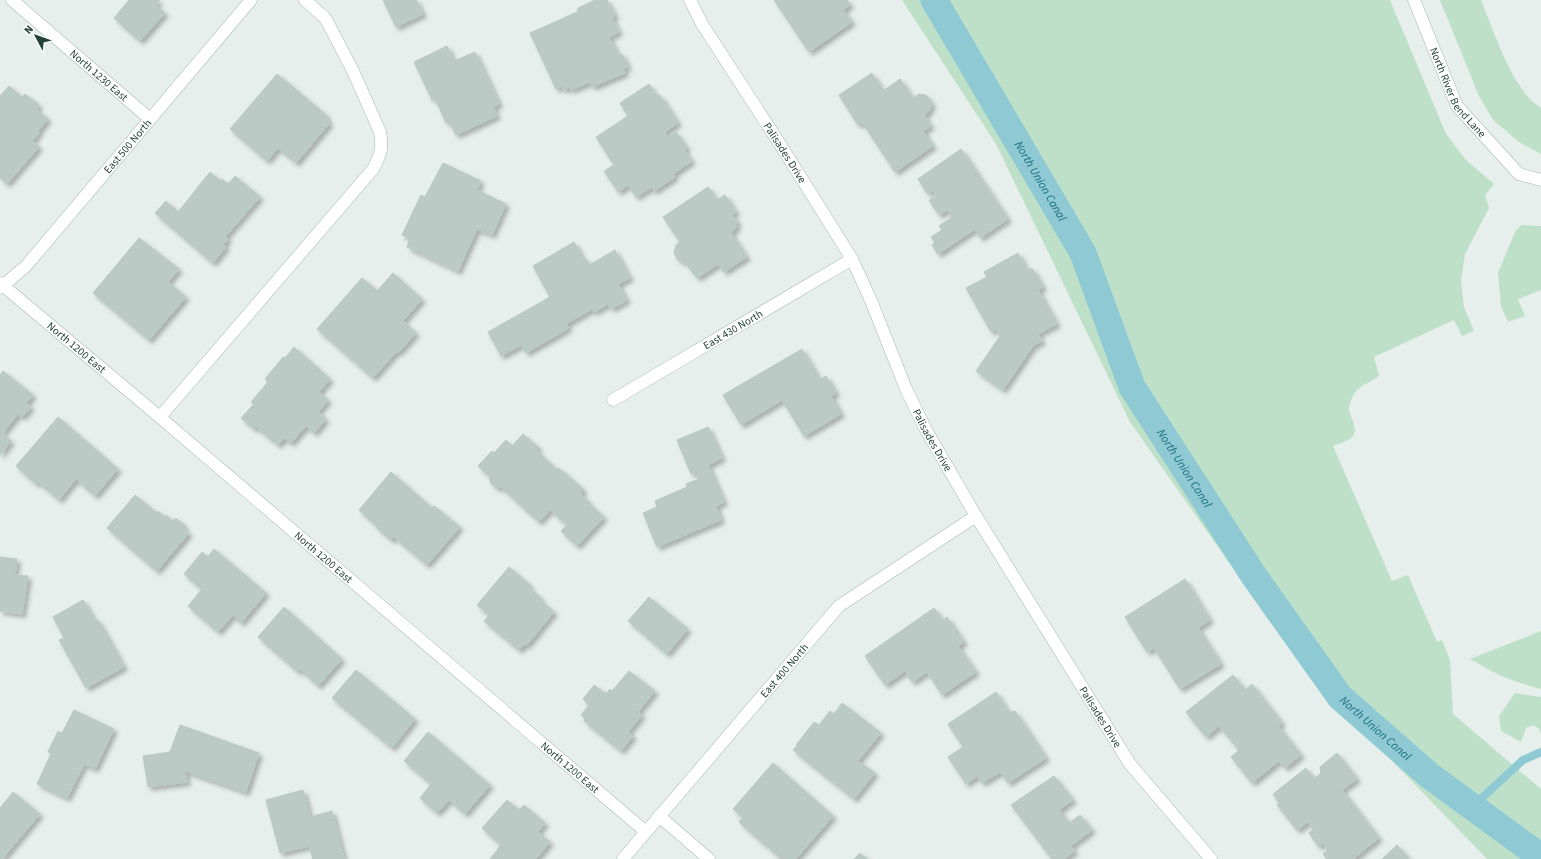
<svg xmlns="http://www.w3.org/2000/svg" width="1541" height="859" viewBox="0 0 1541 859" font-family="'Source Sans 3',sans-serif">
<style>
.green{fill:#bfe0c8}
.lines{fill:none;stroke-linecap:round;stroke-linejoin:round}
.stream{stroke:#8ec9d4;stroke-width:8}
.canal{stroke:#8ec9d4;stroke-width:27}
.building{fill:#bbcac4;stroke:#b8c9c2;filter:url(#shadow)}
.minor-casing{stroke:#a8b8b2;stroke-width:13}
.tertiary-casing{stroke:#a8b8b2;stroke-width:13}
.minor{stroke:#fff;stroke-width:12}
.tertiary{stroke:#fff;stroke-width:12}
.labels{text-anchor:middle;stroke-width:3.5;stroke-linejoin:round;paint-order:stroke}
.street-label{font-size:11px;fill:#24423a;stroke:#f7fbf9}
.water-label{font-size:12px;font-style:italic;fill:#1c6f80;stroke:#f7fbf9}
</style>
<defs>
<filter id="shadow"><feDropShadow dx="3.5" dy="3.5" stdDeviation="2" flood-color="#0004"/></filter>
</defs>
<rect width="100%" height="100%" fill="#e6efeb"/>
<!-- green -->
<g class="green">
<path d="M902 0H1390L1446 134 1466 160 1494 184 1485 195 1489 208 1465 254 1461 281 1464 307 1474 331 1462 336 1454 320 1374 357 1379 376C1371 383 1360 384 1354 394 1352 397 1349 405 1349 409 1350 418 1361 431 1350 439 1345 442 1338 444 1333 446L1392 581 1408 575 1437 642 1442 640 1450 660 1453 714 1541 789V859H1487L1306 672 1130 422 996 144Z"/>
<path d="M1440 0H1481C1494 31 1512 90 1541 108V154L1519 142 1493 120 1478 94Z"/>
<polygon points="1521,225 1541,226 1541,290 1518,299 1525,316 1508,322 1501,306 1498,273 1515,232"/>
<path d="M1541 631V689C1513 682 1495 674 1470 659Z"/>
<polygon points="1515,693 1541,697 1541,734 1539,729 1534,725 1526,728 1521,742 1501,731 1499,716"/>
</g>
<g class="lines">
<!-- stream -->
<polyline class="stream" points="1472,807 1523,760 1541,752"/>
<!-- canal -->
<path class="canal" id="s1" d="M934 0 1083 253 1132 387 1254 576 1340 697 1430 776 1541 857"/>
</g>
<!-- building -->
<g class="building">
<polygon points="129,0 160,0 155,5 165,13 140,41 114,18"/>
<polygon points="383,0 417,0 416,0 423,14 396,27"/>
<polygon points="595,0 607,0 615,16 612,18 619,32 609,37 618,55 622,54 628,67 623,69 625,73 592,87 590,82 571,90 569,87 564,90 562,86 556,89 530,33 577,12 578,8"/>
<polygon points="774,0 847,0 850,5 843,10 852,22 809,52"/>
<polygon points="447,46 454,61 475,52 499,104 493,107 497,116 456,135 449,121 446,123 435,98 432,100 414,62"/>
<polygon points="872,73 883,91 900,79 913,98 919,94 926,95 932,104 929,111 924,115 931,126 923,131 933,146 895,172 862,122 858,125 839,95"/>
<polygon points="277,74 326,115 329,124 296,163 278,148 267,161 230,129"/>
<polygon points="649,84 657,97 660,95 678,123 665,132 668,137 676,132 687,148 684,150 692,161 673,174 675,177 654,191 652,187 636,197 628,185 618,192 604,171 614,165 596,137 628,116 620,103"/>
<polygon points="9,86 22,97 25,94 39,105 36,109 48,119 38,131 39,133 32,141 39,147 7,184 0,178 0,96"/>
<polygon points="961,149 1008,219 980,238 975,229 938,254 932,245 935,243 931,237 942,230 939,226 952,217 947,210 939,215 929,200 936,196 933,191 927,193 918,179"/>
<polygon points="443,163 481,181 477,190 506,204 492,235 477,229 458,271 407,247 410,239 402,235 421,195 425,197"/>
<polygon points="210,172 220,181 222,179 228,184 235,176 260,197 225,237 228,239 223,245 226,247 213,263 155,213 166,201 178,212"/>
<polygon points="708,187 717,200 725,195 736,212 732,215 738,223 735,224 737,227 731,233 747,257 724,272 718,264 697,278 685,262 678,260 674,253 676,245 680,242 663,217"/>
<polygon points="139,238 179,269 168,282 186,297 149,340 93,293"/>
<polygon points="574,242 584,260 586,259 589,265 615,250 630,278 618,284 627,300 611,309 608,304 594,312 592,309 566,324 569,328 526,353 521,345 501,356 488,332 550,297 533,266"/>
<polygon points="1018,253 1028,271 1032,268 1043,287 1038,290 1057,324 1038,334 1042,341 1033,346 1003,390 976,371 1000,336 996,329 991,332 966,288 987,277 984,272"/>
<polygon points="393,273 422,299 403,321 416,333 398,353 397,351 373,378 317,329 362,278 377,291"/>
<polygon points="294,347 330,379 319,392 328,400 318,412 326,419 314,433 306,426 291,443 284,438 278,445 256,427 254,429 241,418 254,404 251,402 268,382 265,379 283,357 285,358"/>
<polygon points="802,349 820,380 826,376 836,393 831,396 841,414 804,436 782,400 741,425 723,395"/>
<polygon points="3,371 33,395 26,403 31,407 22,417 18,414 2,434 11,441 0,455 0,375"/>
<polygon points="58,417 118,469 95,496 76,479 59,500 38,482 36,484 16,466"/>
<polygon points="708,427 722,458 708,465 724,502 716,506 721,520 657,547 643,513 657,507 655,501 687,487 686,484 699,479 696,472 691,474 677,440"/>
<polygon points="523,434 539,448 536,450 557,470 559,468 584,490 580,494 590,503 589,504 604,517 577,546 561,531 567,525 550,510 539,522 501,487 496,488 490,482 490,477 478,466 492,451 494,453 506,440 512,446"/>
<polygon points="391,472 432,508 434,506 460,527 427,565 394,537 391,540 377,528 378,527 359,510"/>
<polygon points="135,495 157,513 158,511 165,517 166,515 173,521 176,518 185,526 183,528 189,533 157,571 107,528"/>
<polygon points="214,549 266,593 241,623 233,615 218,632 188,606 202,589 184,574 202,552 208,557"/>
<polygon points="0,557 17,559 15,575 28,576 22,614 0,611"/>
<polygon points="509,567 530,585 528,587 541,598 540,600 554,612 527,645 525,644 519,650 484,621 489,615 477,605"/>
<polygon points="1185,579 1210,620 1198,628 1221,664 1180,689 1154,648 1147,652 1125,617"/>
<polygon points="649,597 688,629 667,654 628,621"/>
<polygon points="83,600 95,621 98,620 124,667 86,688 59,640 64,638 53,617"/>
<polygon points="284,607 342,659 318,686 300,669 298,672 258,637"/>
<polygon points="934,608 943,621 947,617 964,642 958,646 976,672 942,695 927,672 912,682 905,671 885,685 865,656"/>
<polygon points="356,670 415,719 392,748 332,698"/>
<polygon points="629,671 655,691 638,712 642,715 628,732 633,736 621,751 584,721 585,719 581,715 589,705 583,699 594,685 606,694 610,689 612,691"/>
<polygon points="1233,675 1245,690 1252,684 1282,723 1278,726 1301,755 1285,768 1279,761 1252,783 1231,757 1239,750 1219,726 1206,737 1186,712"/>
<polygon points="996,692 1009,713 1015,711 1046,758 1008,783 1000,772 982,783 977,776 966,784 948,757 963,747 948,724"/>
<polygon points="842,703 881,733 858,761 875,773 854,799 793,750 797,746 796,745 814,722 819,725 830,711 834,714"/>
<polygon points="74,710 114,729 95,769 84,764 67,798 37,784 51,754 48,752 58,731 62,733"/>
<polygon points="180,725 259,753 246,792 185,771 187,782 148,787 143,756 170,752"/>
<polygon points="428,732 490,785 465,814 449,800 437,813 420,798 431,784 404,761"/>
<polygon points="1337,753 1357,779 1342,790 1379,838 1353,859 1327,859 1323,854 1328,849 1323,843 1319,847 1309,833 1314,829 1308,822 1297,830 1277,805 1279,803 1273,794 1306,768 1314,779 1321,773 1320,767"/>
<polygon points="773,763 833,816 796,859 784,859 780,855 778,856 739,822 743,817 733,809"/>
<polygon points="1054,776 1073,800 1059,810 1069,823 1080,815 1092,830 1071,846 1075,851 1064,859 1052,859 1011,805"/>
<polygon points="303,790 310,817 332,811 344,859 313,859 309,846 280,853 266,800"/>
<polygon points="13,792 40,814 2,859 0,859 0,808"/>
<polygon points="507,800 519,810 524,805 545,823 538,832 550,842 536,859 490,859 501,845 482,828"/>
<polygon points="1397,845 1409,859 1382,859"/>
<polygon points="860,853 867,859 854,859"/>
</g>
<g class="lines">
<defs>
<g id="minor">
<path id="s2" d="M12 0 150 119"/>
<path id="s3" d="M1414 0 1457 106 1519 174 1541 180"/>
<path id="s4" d="M0 283 149 408 646 832"/>
<path id="s5" d="M0 288 26 266 251 0"/>
<path id="s6" d="M613 400 852 259"/>
<path d="M160 417 373 169C381 154 383 149 380 132L353 71 328 23 324 17 305 0"/>
<polyline points="659,816 709,859"/>
</g>
<g id="tertiary">
<path id="s7" d="M690 0 702 24 785 152 852 259 872 303 906 389 926 430 976 516 1130 764 1211 859"/>
<path id="s8" d="M623 859 839 606 976 516"/>
</g>
</defs>
<!-- minor casing -->
<use href="#minor" class="minor-casing"/>
<!-- tertiary casing -->
<use href="#tertiary" class="tertiary-casing"/>
<!-- minor -->
<use href="#minor" class="minor"/>
<!-- tertiary -->
<use href="#tertiary" class="tertiary"/>
</g>
<g class="labels">
<!-- street labels -->
<g class="street-label">
<text dy="4" stroke="none"><textPath href="#s2" startOffset="115">North 1230 East</textPath></text>
<text dy="4" stroke="none"><textPath href="#s3" startOffset="103">North River Bend Lane</textPath></text>
<text dy="4" stroke="none"><textPath href="#s5" startOffset="191">East 500 North</textPath></text>
<text dy="4" stroke="none"><textPath href="#s7" startOffset="180">Palisades Drive</textPath></text>
<text dy="4" stroke="none"><textPath href="#s6" startOffset="139">East 430 North</textPath></text>
<text dy="4" stroke="none"><textPath href="#s4" startOffset="100">North 1200 East</textPath></text>
<text dy="4" stroke="none"><textPath href="#s7" startOffset="504">Palisades Drive</textPath></text>
<text dy="4" stroke="none"><textPath href="#s4" startOffset="424">North 1200 East</textPath></text>
<text dy="4" stroke="none"><textPath href="#s8" startOffset="248">East 400 North</textPath></text>
<text dy="4" stroke="none"><textPath href="#s7" startOffset="828">Palisades Drive</textPath></text>
<text dy="4" stroke="none"><textPath href="#s4" startOffset="748">North 1200 East</textPath></text>
</g>
<!-- water labels -->
<g class="water-label">
<text dy="4" stroke="none"><textPath href="#s1" startOffset="210">North Union Canal</textPath></text>
<text dy="4" stroke="none"><textPath href="#s1" startOffset="533">North Union Canal</textPath></text>
<text dy="4" stroke="none"><textPath href="#s1" startOffset="857">North Union Canal</textPath></text>
</g>
</g>
<!-- north arrow -->
<g transform="translate(36 36) rotate(311)" stroke="#f7fbf9" stroke-width="3" paint-order="stroke">
<path d="M0-3L7 15L0 10L-7 15Z" fill="#24423a"/>
<text y="-6" font-size="11" font-weight="bold" text-anchor="middle" fill="#24423a">N</text>
</g>
</svg>
